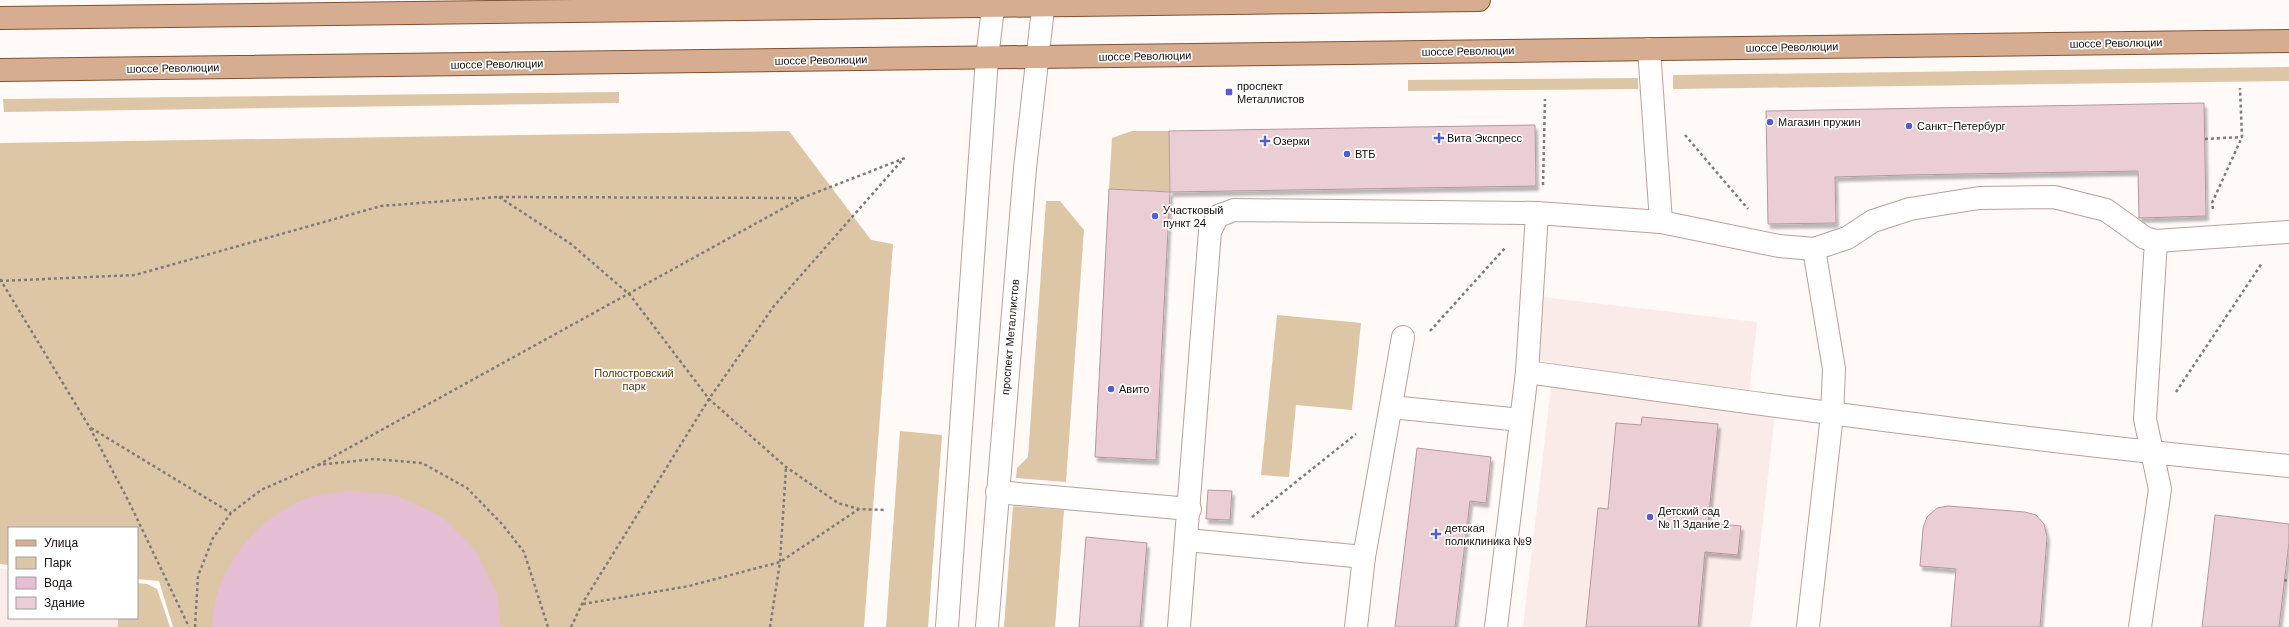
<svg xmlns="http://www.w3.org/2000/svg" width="2289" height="627" viewBox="0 0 2289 627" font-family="'DM Sans',sans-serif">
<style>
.built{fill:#fbebe8}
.green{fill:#dcc6a6}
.water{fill:#e5bed3}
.building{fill:#ebced3;stroke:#b4999d;filter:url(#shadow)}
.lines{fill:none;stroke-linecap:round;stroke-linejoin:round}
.minor-casing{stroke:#bba09b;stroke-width:24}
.major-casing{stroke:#815131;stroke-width:24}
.path{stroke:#827a78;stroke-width:2.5;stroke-dasharray:3 3;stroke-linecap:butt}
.minor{stroke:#fff;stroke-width:22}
.major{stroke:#d7ad91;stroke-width:22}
.poi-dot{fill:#525dd3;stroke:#fff;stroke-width:1.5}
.labels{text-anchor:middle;stroke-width:3.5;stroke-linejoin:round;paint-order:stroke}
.street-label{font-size:11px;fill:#140b09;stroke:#fff}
.poi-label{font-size:11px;fill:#140b09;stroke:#fff;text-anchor:start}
.park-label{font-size:11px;fill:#523a10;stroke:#fff}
</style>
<defs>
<filter id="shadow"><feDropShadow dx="2.5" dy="4.5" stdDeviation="1" flood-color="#0004"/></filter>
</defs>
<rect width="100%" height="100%" fill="#fff9f7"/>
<!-- built -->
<g class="built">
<polygon points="1542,297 1757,322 1749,392 1777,396 1751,627 1523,627 1554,362 1535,360"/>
<polygon points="0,568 9,569 9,618 137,618 137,583 147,584 157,589 170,627 0,627"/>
</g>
<!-- green -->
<g class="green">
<polygon points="2289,67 2289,81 1673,89 1673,75"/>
<polygon points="1638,78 1638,89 1408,91 1408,80"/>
<polygon points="619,92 619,103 4,112 3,99"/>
<polygon points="789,131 871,240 893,244 864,627 173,627 159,581 137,579 137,528 9,528 9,565 0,564 0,143"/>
<polygon points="1132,131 1169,131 1170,192 1109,189 1112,138"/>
<polygon points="1046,201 1060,201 1084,230 1066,482 1016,478 1017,468 1028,457"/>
<polygon points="1277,315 1361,323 1352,410 1296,405 1289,477 1261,475"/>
<polygon points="900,431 942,435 928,627 886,627"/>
<polygon points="1013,506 1064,510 1055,627 1004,627"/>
<polygon points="137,583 147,584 157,589 170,627 118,627 118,618 137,618"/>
</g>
<!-- water -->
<path class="water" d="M350 490 398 496 442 517 476 551 497 594 501 627H212C214 571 251 523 302 500 316 494 335 493 350 490Z"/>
<!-- building -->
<g class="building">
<polygon points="2204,103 2206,216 2139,218 2138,171 1906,175 1835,177 1836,223 1768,224 1766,111"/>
<polygon points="1535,125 1536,186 1170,192 1169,131"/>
<polygon points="1109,189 1170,192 1156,460 1095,457"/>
<polygon points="1642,417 1718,424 1708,523 1741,526 1738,555 1705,552 1698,627 1586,627 1598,508 1608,509 1616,423 1641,425"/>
<polygon points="1417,448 1491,457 1486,503 1470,501 1455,627 1395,627"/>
<polygon points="1208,490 1232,491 1230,520 1206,519"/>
<polygon points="1948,506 2025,512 2036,515 2044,524 2047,537 2040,627 1951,627 1956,569 1920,566 1923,528 1927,517 1937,508"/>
<polygon points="2215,515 2289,524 2289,542 2279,627 2202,627"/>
<polygon points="1086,537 1147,543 1140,627 1079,627"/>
</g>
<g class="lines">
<defs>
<g id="minor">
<polyline points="1649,49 1661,222"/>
<path d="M1527 372C1781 407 2034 442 2289 466"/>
<polyline points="1391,407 1521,420"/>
<polyline points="997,492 1190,509"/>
<polyline points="1187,540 1364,557 1403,337"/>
<polyline points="947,627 987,58 994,0"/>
<polyline points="987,627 1025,168 1044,0"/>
<polyline points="1179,627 1210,231 1218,216 1234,210 1537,213 1661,222 1779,246 1814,249 1847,238 1873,221 1910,209 1979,198 2054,197 2106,210 2145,238 2156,241 2289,232"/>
<polyline points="1356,627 1364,557"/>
<polyline points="1496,627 1527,372 1537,213"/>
<polyline points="1808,627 1832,415 1834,369 1814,249"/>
<polyline points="2140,627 2160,489 2145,419 2156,241"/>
</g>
<g id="major">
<polyline points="0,18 1479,0"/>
<polyline points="0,70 2289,41"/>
</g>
</defs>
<!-- minor casing -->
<use href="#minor" class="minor-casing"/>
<!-- major casing -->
<use href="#major" class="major-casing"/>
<!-- path -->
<g class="path">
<polyline points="1685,135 1748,209"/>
<polyline points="2205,139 2242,137"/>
<polyline points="1543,185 1545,99"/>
<polyline points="499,197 571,244 630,295 709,399 786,467 838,503 859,509 884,510"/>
<polyline points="2213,209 2212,203 2242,137 2240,88"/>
<polyline points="0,279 90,428 129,502 189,627"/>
<polyline points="0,281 135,275 381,206 498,197 802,198"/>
<polyline points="1430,331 1505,248"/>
<polyline points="2176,392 2262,263"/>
<polyline points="91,428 231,513"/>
<polyline points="318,465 802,198 905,158"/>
<polyline points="1252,517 1356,434"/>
<polyline points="2284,580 2289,581"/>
<polyline points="583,604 689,586 780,562 859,509"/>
<polyline points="195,627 198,576 213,538 231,513 261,490 318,465 374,459 422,463 467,488 502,524 524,552 548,627"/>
<polyline points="571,627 582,604 709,399 774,306 904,158"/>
<polyline points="770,627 780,562 786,468"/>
</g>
<!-- minor -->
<use href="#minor" class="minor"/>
<!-- major -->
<use href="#major" class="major"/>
</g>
<!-- markers -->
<g class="poi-dot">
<rect x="1225" y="88" width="8" height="8" rx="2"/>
<circle cx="1770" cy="122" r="4"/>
<circle cx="1909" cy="126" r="4"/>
<path d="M1437 132h4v4h4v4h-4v4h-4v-4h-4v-4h4z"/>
<path d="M1263 135h4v4h4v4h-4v4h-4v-4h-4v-4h4z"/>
<circle cx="1347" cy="154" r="4"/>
<circle cx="1155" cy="216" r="4"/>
<circle cx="1111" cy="389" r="4"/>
<circle cx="1650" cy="517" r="4"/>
<path d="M1434 528h4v4h4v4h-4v4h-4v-4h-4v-4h4z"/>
</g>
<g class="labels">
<!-- street labels -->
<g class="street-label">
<text transform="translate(2116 43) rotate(-1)" y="4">шоссе Революции</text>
<text transform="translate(1792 47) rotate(-1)" y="4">шоссе Революции</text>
<text transform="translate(1468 51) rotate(-1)" y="4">шоссе Революции</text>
<text transform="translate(1145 56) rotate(-1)" y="4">шоссе Революции</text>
<text transform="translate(821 60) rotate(-1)" y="4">шоссе Революции</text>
<text transform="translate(497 64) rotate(-1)" y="4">шоссе Революции</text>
<text transform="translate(173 68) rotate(-1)" y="4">шоссе Революции</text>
<text transform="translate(1010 337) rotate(-85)" y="4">проспект Металлистов</text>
</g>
<!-- poi labels -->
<g class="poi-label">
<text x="1237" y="90">проспект<tspan x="1237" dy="13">Металлистов</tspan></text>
<text x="1778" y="126">Магазин пружин</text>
<text x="1917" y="130">Санкт-Петербург</text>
<text x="1447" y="142">Вита Экспресс</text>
<text x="1273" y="145">Озерки</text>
<text x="1355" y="158">ВТБ</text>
<text x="1163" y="214">Участковый<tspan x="1163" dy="13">пункт 24</tspan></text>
<text x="1119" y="393">Авито</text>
<text x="1658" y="515">Детский сад<tspan x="1658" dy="13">№ 11 Здание 2</tspan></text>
<text x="1445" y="532">детская<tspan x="1445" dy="13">поликлиника №9</tspan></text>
</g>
<!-- park labels -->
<g class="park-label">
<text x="634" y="377">Полюстровский<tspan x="634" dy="13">парк</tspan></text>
</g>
</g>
<!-- legend -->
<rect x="8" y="527" width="130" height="92" fill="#ffffff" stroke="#a19d9d"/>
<rect x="16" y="540" width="20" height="6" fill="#d7ad91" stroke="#a19d9d"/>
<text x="44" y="547" font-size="12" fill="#140b09">Улица</text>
<rect x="16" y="557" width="20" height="12" fill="#dcc6a6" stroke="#a19d9d"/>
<text x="44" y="567" font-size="12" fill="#140b09">Парк</text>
<rect x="16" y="577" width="20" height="12" fill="#e5bed3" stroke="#a19d9d"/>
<text x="44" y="587" font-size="12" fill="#140b09">Вода</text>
<rect x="16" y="597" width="20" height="12" fill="#ebced3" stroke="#a19d9d"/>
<text x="44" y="607" font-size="12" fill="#140b09">Здание</text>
</svg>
